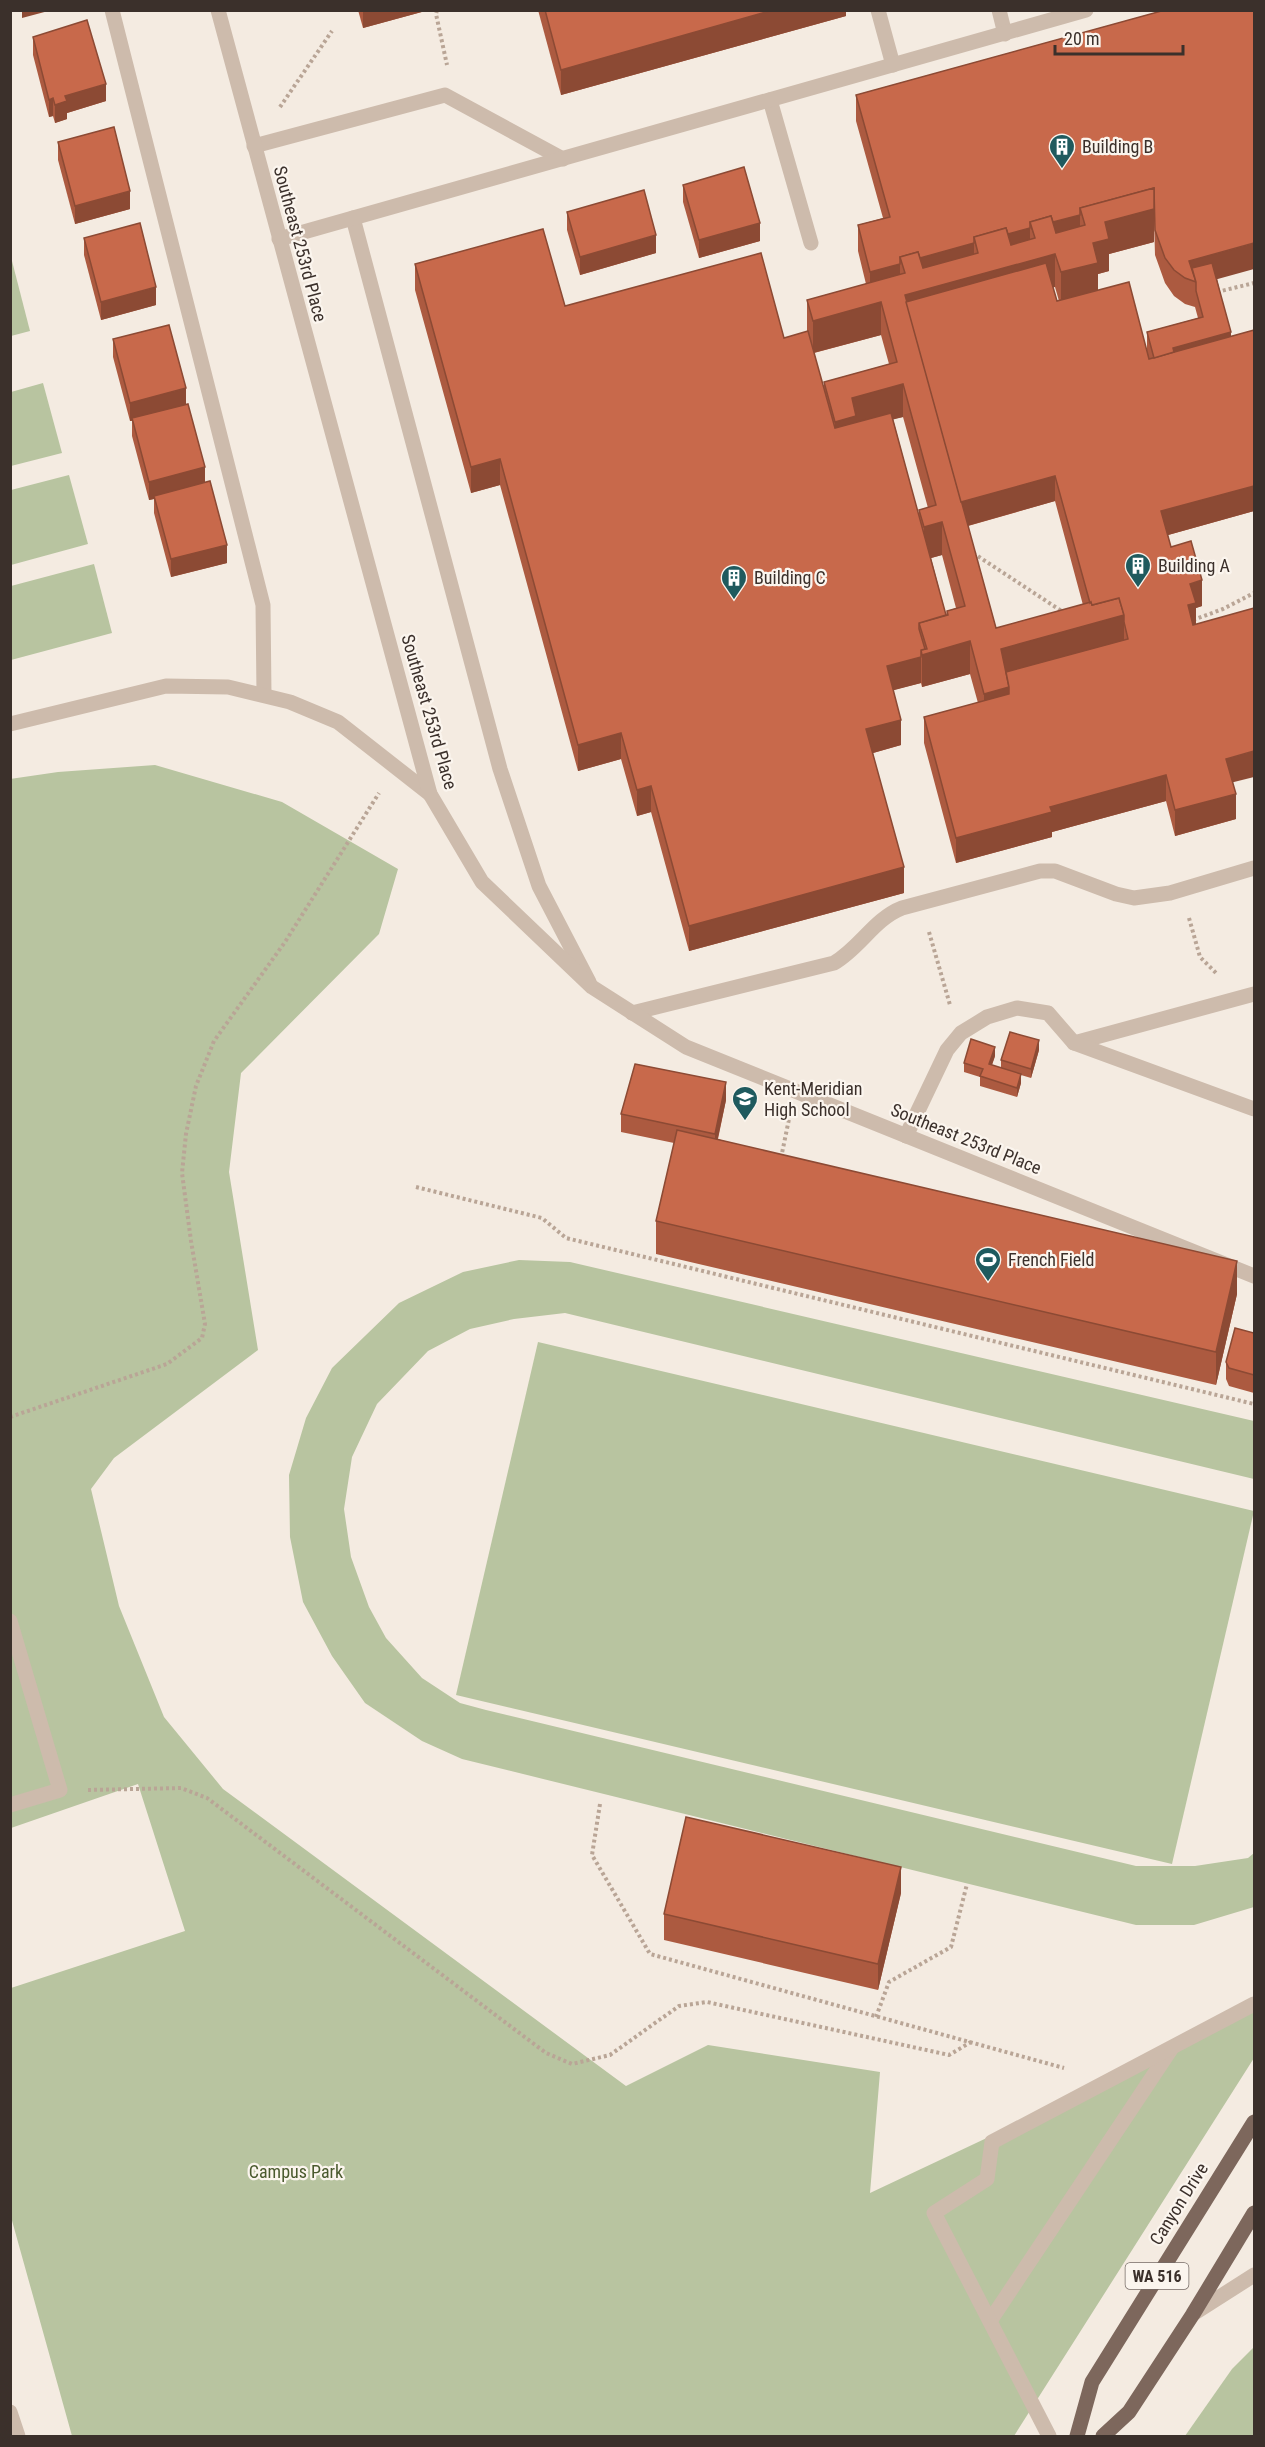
<svg xmlns="http://www.w3.org/2000/svg" width="1265" height="2447" viewBox="0 0 1265 2447" font-family="'Roboto Condensed',sans-serif">
<style>
.green{fill:#b8c4a0}
.lines{fill:none;stroke-linecap:round;stroke-linejoin:round}
.path{stroke:#b9a596;stroke-width:4;stroke-dasharray:3 3;stroke-linecap:butt}
.lane{stroke:#cdbbac;stroke-width:15}
.street{stroke:#cdbbac;stroke-width:15}
.primary{stroke:#7d675c;stroke-width:15}
.wall{fill:#ac5a40;fill-rule:evenodd}
.shaded-wall{fill:#8c4a34}
.building{fill:#c8694b;stroke:#8c4a34;stroke-width:1.5}
.labels{text-anchor:middle;stroke-width:4.5;stroke-linejoin:round;paint-order:stroke}
.shield{fill:#fbf5ee;stroke:#756b66;stroke-width:1.5}
.shield-label{font-size:16px;font-weight:bold;fill:#3b302b}
.poi-label{font-size:18px;fill:#3b302b;stroke:#fbf5ee;text-anchor:start}
.street-label{font-size:18px;fill:#3b302b;stroke:#fbf5ee}
.park-label{font-size:18px;fill:#4a5a2e;stroke:#fbf5ee}
</style>
<rect width="100%" height="100%" fill="#f4ebe1"/>
<!-- green -->
<g class="green">
<polygon points="12,261 30,331 11,336 10,262"/>
<polygon points="43,383 62,453 11,466 11,392"/>
<polygon points="69,475 88,544 11,565 11,490"/>
<polygon points="94,564 112,633 11,660 11,586"/>
<polygon points="155,765 282,802 398,869 379,934 241,1073 229,1172 258,1350 114,1458 91,1489 119,1606 164,1717 223,1789 626,2086 708,2045 880,2072 870,2193 1108,2081 1254,2004 1254,2058 1014,2436 72,2436 11,2217 11,1988 185,1931 138,1784 11,1828 10,779 58,772"/>
<polygon points="519,1260 570,1262 1254,1421 1254,1479 565,1313 514,1319 470,1329 428,1351 377,1404 352,1457 344,1509 351,1557 369,1607 386,1638 422,1678 460,1703 486,1710 1136,1866 1195,1866 1248,1858 1254,1853 1254,1907 1194,1925 1136,1925 462,1759 422,1741 365,1703 332,1656 303,1602 290,1537 289,1475 306,1418 332,1368 399,1303 463,1272"/>
<polygon points="538,1342 1254,1511 1172,1864 456,1695"/>
<polygon points="1254,2347 1254,2436 1185,2436 1232,2369"/>
</g>
<g class="lines">
<!-- path -->
<g class="path">
<polyline points="437,10 436,14 447,65"/>
<polyline points="280,107 332,31"/>
<polyline points="1217,292 1254,283"/>
<polyline points="973,553 1060,610 1062,615"/>
<polyline points="1193,620 1223,609 1254,593"/>
<polyline points="1189,918 1200,957 1217,974"/>
<polyline points="929,932 950,1005"/>
<polyline points="781,1158 789,1119"/>
<polyline points="416,1187 542,1218 566,1238 1254,1404"/>
<polyline points="10,1417 167,1364 202,1338 205,1324 191,1241 182,1173 186,1134 196,1086 214,1041 285,942 379,793"/>
<polyline points="88,1790 181,1788 207,1798 546,2053 572,2064 610,2055 679,2006 707,2002 949,2055 971,2042"/>
<polyline points="600,1804 592,1855 650,1954 1064,2068"/>
<polyline points="876,2017 889,1982 951,1947 967,1884"/>
</g>
<!-- lane -->
<g class="lane">
<polyline points="112,10 263,605 264,695"/>
<polyline points="878,10 893,65"/>
<polyline points="999,10 1005,34"/>
<polyline points="770,100 811,243"/>
<polyline points="254,146 445,95 563,159"/>
<polyline points="353,218 500,769 539,886 589,982"/>
<polyline points="279,239 1086,10"/>
<polyline points="10,724 166,686 228,687 290,702 338,722 430,794"/>
<path d="M632 1013 834 963C860 948 874 919 902 908L1040 871H1055L1116 894 1134 898 1170 893 1254 868"/>
<polyline points="1074,1043 1254,994"/>
<polyline points="906,1136 947,1050 961,1033 987,1017 1017,1008 1048,1013 1074,1043 1254,1109"/>
<polyline points="10,1621 60,1790 10,1805"/>
<polyline points="990,2321 1171,2049"/>
<polyline points="1049,2436 934,2213 987,2179 992,2142 1254,2004"/>
</g>
<!-- street -->
<g class="street">
<polyline points="218,10 430,794 482,882 592,987 686,1047 1254,1276"/>
<polyline points="1193,2314 1254,2275"/>
<polyline points="10,2412 18,2436"/>
</g>
<!-- primary -->
<g class="primary">
<polyline points="1077,2436 1092,2382 1254,2122"/>
<polyline points="1103,2436 1129,2412 1193,2314 1254,2213"/>
</g>
</g>
<!-- wall -->
<g class="wall">
<polygon points="358,10 429,10 363,28"/>
<polygon points="538,10 846,10 846,16 561,95"/>
<path d="M1165 10 1217 279 1231 337 1254 511 1168 535 1171 547 1202 606 1196 608V624L1233 783 1236 819 1175 836 1166 801 1052 832V837L956 863 924 743V717L978 703 970 674 922 687 921 683 893 690 901 745 873 753 904 893 689 951 651 812 637 816 621 759 578 771 500 485 471 493 415 290V264L565 306 784 338 807 332V300L866 284 858 251V225L883 218 856 121V95ZM1154 220 1155 255 1165 283 1174 296 1185 304 1195 307 1198 318 1147 332V349L1098 290V274L1109 271V254L1154 242ZM1053 287H1055L1059 301H1057ZM881 335 889 364 824 382V389L814 353ZM903 417 928 508 919 510V517L893 419ZM1055 501 1083 605 996 628 968 526ZM942 555 956 608 947 611 946 615 931 558Z"/>
<polygon points="33,37 106,101 67,113 67,119 55,123 53,116 49,117 33,55"/>
<polygon points="58,142 130,209 75,224 58,160"/>
<polygon points="683,185 760,241 699,258 683,202"/>
<polygon points="567,212 656,253 580,275 567,230"/>
<polygon points="84,238 156,305 101,320 84,255"/>
<polygon points="113,339 186,404 205,482 227,563 171,577 154,513 154,499 149,500 132,436 132,421 130,421 113,357"/>
<polygon points="1039,1050 1031,1078 1021,1075 1021,1083 1017,1097 980,1086 980,1077 964,1072 964,1063 995,1056 992,1065 1001,1068 1001,1060"/>
<polygon points="726,1100 718,1139 1237,1294 1216,1385 656,1254 656,1221 674,1143 621,1132 621,1114"/>
<polygon points="1254,1333 1254,1393 1229,1386 1226,1379 1226,1362"/>
<polygon points="901,1893 878,1990 664,1940 664,1914"/>
</g>
<!-- shaded-wall -->
<g class="shaded-wall">
<polygon points="22,10 52,10 22,18"/>
<polygon points="363,10 429,10 363,28"/>
<polygon points="773,10 846,10 846,16 561,95 561,70"/>
<polygon points="106,84 106,101 67,113 67,119 55,123 55,105 65,96"/>
<polygon points="53,98 53,116 49,117 49,100"/>
<polygon points="1154,188 1154,242 1109,254 1109,271 1098,274 1098,295 1061,305 1061,272 1085,225"/>
<polygon points="130,191 130,209 75,224 75,206"/>
<polygon points="1080,215 1080,240 1035,238 1031,228"/>
<polygon points="760,223 760,241 699,258 699,240"/>
<polygon points="1030,228 1030,254 978,253 975,243"/>
<polygon points="656,235 656,253 580,275 580,257"/>
<polygon points="974,243 974,269 905,273 902,263"/>
<polygon points="1254,243 1254,269 1196,285 1196,282 1189,261"/>
<polygon points="1055,254 1055,287 911,326 905,295"/>
<polygon points="900,264 900,289 870,297 870,272"/>
<polygon points="156,287 156,305 101,320 101,302"/>
<polygon points="881,302 881,335 813,353 813,321"/>
<polygon points="1231,332 1231,350 1156,365 1173,348"/>
<polygon points="903,384 903,417 856,429 835,454 835,422 852,398"/>
<polygon points="186,388 186,406 130,421 130,403"/>
<polygon points="500,459 500,485 471,493 471,467"/>
<polygon points="205,467 205,485 154,496 154,499 149,500 149,482"/>
<polygon points="1055,476 1055,501 960,528 960,502"/>
<polygon points="1254,486 1254,511 1161,537 1161,511"/>
<polygon points="942,522 942,555 924,560 924,527"/>
<polygon points="227,545 227,563 171,577 171,559"/>
<polygon points="1202,580 1202,606 1196,608 1196,628 1188,630 1188,605 1190,584"/>
<polygon points="1124,615 1124,648 1005,680 1001,649"/>
<polygon points="970,641 970,674 922,687 922,655"/>
<polygon points="921,657 921,683 887,692 887,666"/>
<polygon points="1009,687 1009,720 984,726 984,694"/>
<polygon points="901,720 901,745 866,755 866,729"/>
<polygon points="621,733 621,759 578,771 578,745"/>
<polygon points="1254,751 1254,777 1226,784 1226,759"/>
<polygon points="1166,775 1166,801 1052,832 1052,837 956,863 956,838 1050,807"/>
<polygon points="651,786 651,812 637,816 637,790"/>
<polygon points="1236,794 1236,819 1175,836 1175,810"/>
<polygon points="904,867 904,893 689,951 689,926"/>
<polygon points="1039,1040 1039,1050 1031,1078 1031,1069"/>
<polygon points="995,1047 995,1056 989,1073 989,1064"/>
<polygon points="1021,1074 1021,1083 1017,1097 1017,1088"/>
<polygon points="726,1082 726,1100 715,1151 715,1134"/>
<polygon points="1237,1261 1237,1294 1216,1385 1216,1352"/>
<polygon points="901,1867 901,1893 878,1990 878,1964"/>
</g>
<!-- building -->
<g class="building">
<polygon points="545,10 773,10 561,70"/>
<polygon points="1165,10 1254,10 1254,243 1189,261 1196,282 1185,278 1174,270 1165,258 1155,230 1154,188 1080,208 1080,215 1053,222 1051,216 1030,222 1030,228 1008,234 1006,228 974,237 974,243 920,258 918,252 900,257 900,264 870,272 858,225 890,217 856,95"/>
<polygon points="87,20 106,84 65,96 67,101 55,105 53,98 49,100 33,37"/>
<polygon points="114,127 130,191 75,206 58,142"/>
<polygon points="744,167 760,223 699,240 683,185"/>
<polygon points="1154,188 1154,209 1105,222 1109,239 1093,243 1098,263 1061,272 1055,254 905,295 996,628 1091,602 1092,605 1119,598 1124,615 1001,649 1009,687 984,694 970,641 922,655 921,650 927,649 919,623 948,615 947,611 965,606 942,522 924,527 919,510 936,505 903,384 852,398 856,416 835,422 824,382 897,362 881,302 813,321 807,300 905,273 900,257 918,252 923,268 978,253 974,237 1006,228 1011,245 1035,238 1030,222 1051,216 1056,233 1085,225 1080,208"/>
<polygon points="644,190 656,235 580,257 567,212"/>
<polygon points="140,223 156,287 101,302 84,238"/>
<polygon points="543,229 565,306 761,253 784,338 808,331 835,428 891,413 946,615 919,623 919,629 925,649 921,650 921,657 887,666 901,720 866,729 904,867 689,926 651,786 637,790 621,733 578,745 500,459 471,467 415,264"/>
<polygon points="1046,263 1057,301 1129,282 1149,359 1254,330 1254,486 1161,511 1171,547 1191,541 1202,580 1190,584 1196,603 1188,605 1193,625 1254,608 1254,751 1226,759 1236,794 1175,810 1166,775 1050,807 1052,812 956,838 924,717 1009,694 1009,687 1006,672 1128,639 1124,622 1124,615 1119,598 1092,605 1091,602 1090,603 1055,476 961,502 906,302"/>
<polygon points="1212,263 1231,332 1173,348 1174,352 1154,358 1147,332 1203,317 1196,291 1196,282 1192,268"/>
<polygon points="169,325 186,388 130,403 113,339"/>
<polygon points="188,404 205,467 149,482 132,418"/>
<polygon points="210,481 227,545 171,559 154,496"/>
<polygon points="1010,1032 1039,1040 1031,1069 1001,1060"/>
<polygon points="971,1039 995,1047 989,1064 1021,1074 1017,1088 980,1076 983,1069 964,1063"/>
<polygon points="635,1064 726,1082 715,1134 621,1114"/>
<polygon points="677,1130 1237,1261 1216,1352 656,1221"/>
<polygon points="1235,1328 1254,1333 1254,1375 1229,1368 1226,1362"/>
<polygon points="686,1817 901,1867 878,1964 664,1914"/>
</g>
<!-- icons -->
<defs>
<symbol id="building-pin" viewBox="-11 -11 22 30"><path d="M0 17L-7.5 6A9.5 9.5 0 1 1 7.5 6Z" fill="#1f5a5e" stroke="#fbf5ee"/><path d="M-4-6H4V6H1V3H-1V6H-4ZM-2.5-4.3h1.7v1.8h-1.7ZM.8-4.3h1.7v1.8H.8ZM-2.5-1h1.7V.8h-1.7ZM.8-1h1.7V.8H.8Z" fill="#fff"/></symbol>
<symbol id="school-pin" viewBox="-11 -11 22 30"><path d="M0 17L-7.5 6A9.5 9.5 0 1 1 7.5 6Z" fill="#1f5a5e" stroke="#fbf5ee"/><path d="M0-5L7-2L0 1L-7-2ZM-4 1L0 2.5L4 1V4Q0 6-4 4Z" fill="#fff"/></symbol>
<symbol id="stadium-pin" viewBox="-11 -11 22 30"><path d="M0 17L-7.5 6A9.5 9.5 0 1 1 7.5 6Z" fill="#1f5a5e" stroke="#fbf5ee"/><path d="M0-5a6.5 5 0 1 0 0 10a6.5 5 0 1 0 0-10ZM-3.5-1.8h7v3.6h-7Z" fill="#fff"/></symbol>
</defs>
<g fill-rule="evenodd">
<use href="#building-pin" x="1047" y="132" width="30" height="40"/>
<use href="#building-pin" x="1123" y="551" width="30" height="40"/>
<use href="#building-pin" x="719" y="563" width="30" height="40"/>
<use href="#school-pin" x="730" y="1084" width="30" height="40"/>
<use href="#stadium-pin" x="973" y="1245" width="30" height="40"/>
</g>
<g class="labels">
<!-- shield labels -->
<rect class="shield" x="1125.5" y="2263" width="63" height="26" rx="4.5"/>
<g class="shield-label">
<text x="1157" y="2282">WA 516</text>
</g>
<!-- poi labels -->
<g class="poi-label">
<text x="1082" y="153">Building B</text>
<text x="1158" y="572">Building A</text>
<text x="754" y="584">Building C</text>
<text x="764" y="1095">Kent-Meridian<tspan x="764" dy="21">High School</tspan></text>
<text x="1008" y="1266">French Field</text>
</g>
<!-- street labels -->
<g class="street-label">
<text transform="translate(300 244) rotate(75)" y="6">Southeast 253rd Place</text>
<text transform="translate(429 712) rotate(74)" y="6">Southeast 253rd Place</text>
<text transform="translate(966 1139) rotate(22)" y="6">Southeast 253rd Place</text>
<text transform="translate(1179 2204) rotate(-58)" y="6">Canyon Drive</text>
</g>
<!-- park labels -->
<g class="park-label">
<text x="296" y="2178">Campus Park</text>
</g>
</g>
<!-- border -->
<rect width="1265" height="2447" fill="none" stroke="#3b302b" stroke-width="24"/>
<!-- scale -->
<path d="M1055 45v9h128v-9" fill="none" stroke="#3b302b" stroke-width="3"/>
<text x="1064" y="45" font-size="18" fill="#3b302b" stroke="#fbf5ee" stroke-width="4.5" paint-order="stroke">20 m</text>
</svg>
